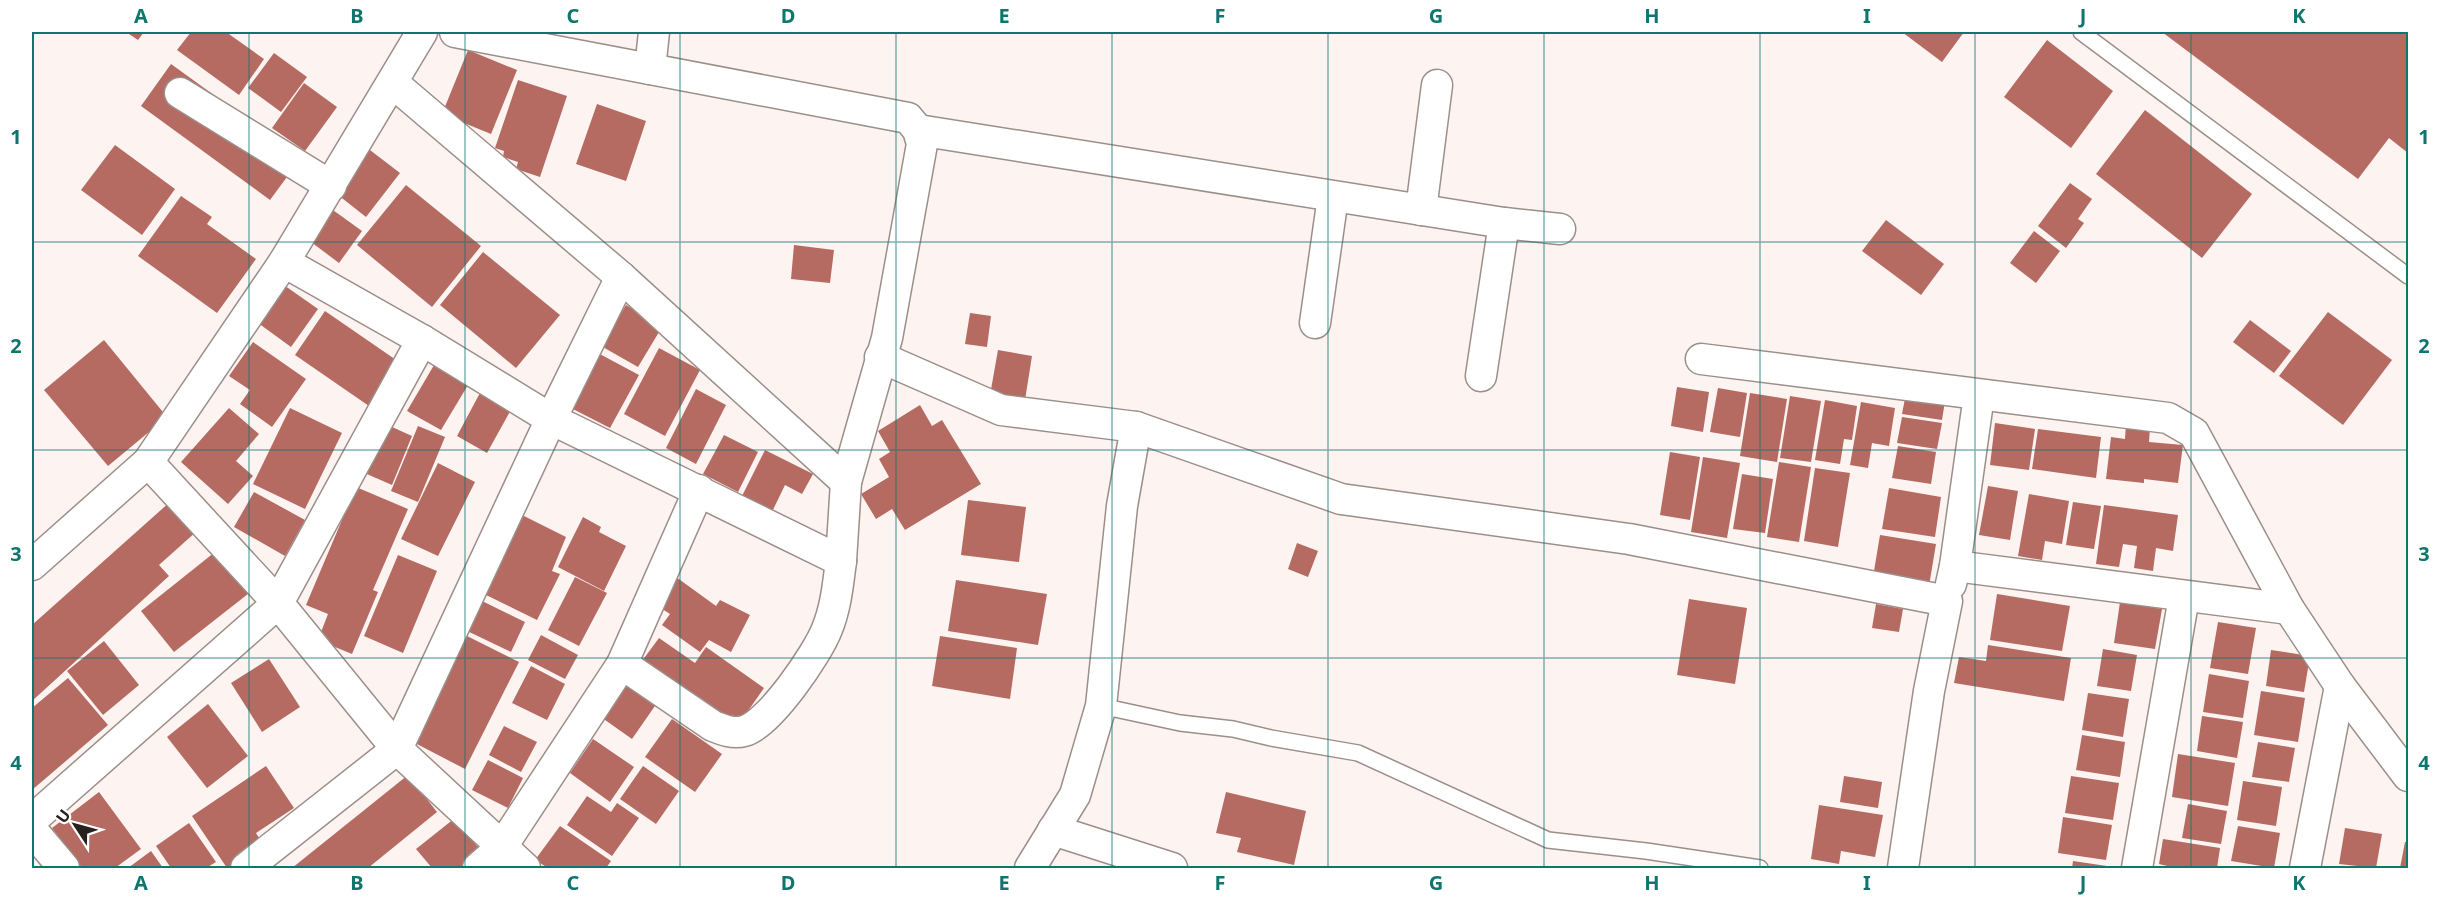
<svg xmlns="http://www.w3.org/2000/svg" width="2440" height="900" viewBox="0 0 2440 900" font-family="'Noto Sans',sans-serif">
<style>
.building{fill:#b56a62}
.lines{fill:none;stroke-linecap:round;stroke-linejoin:round}
.service-casing{stroke:#9c8e89;stroke-width:18}
.minor-casing{stroke:#9c8e89;stroke-width:33}
.service{stroke:#fff;stroke-width:15}
.minor{stroke:#fff;stroke-width:30}
.grid{fill:none;stroke:#0f766e;stroke-width:1.5;stroke-opacity:0.55}
.neatline{fill:none;stroke:#0f766e;stroke-width:2}
.grid-label{font-size:20px;text-anchor:middle;font-weight:bold;fill:#0f766e}
</style>
<rect width="100%" height="100%" fill="#fdf4f1"/>
<!-- building -->
<g class="building">
<polygon points="126,32 144,32 138,40"/>
<polygon points="191,32 226,32 264,59 239,95 177,50"/>
<polygon points="1902,32 1964,32 1942,62"/>
<polygon points="2162,32 2408,32 2408,153 2389,138 2358,179"/>
<polygon points="2047,40 2113,91 2071,148 2004,97"/>
<polygon points="468,50 517,70 491,134 442,114"/>
<polygon points="274,53 307,77 281,112 248,88"/>
<polygon points="171,64 301,158 270,200 141,106"/>
<polygon points="518,80 567,96 540,177 516,169 518,162 503,157 504,151 495,148"/>
<polygon points="304,83 337,107 305,151 272,128"/>
<polygon points="597,104 646,121 626,181 576,164"/>
<polygon points="2145,110 2252,194 2202,258 2096,174"/>
<polygon points="115,145 175,189 142,235 81,190"/>
<polygon points="366,147 400,173 366,217 333,191"/>
<polygon points="2070,183 2092,199 2078,219 2084,223 2066,248 2038,226"/>
<polygon points="406,185 481,246 432,307 357,245"/>
<polygon points="181,196 212,217 207,224 256,259 217,313 138,256"/>
<polygon points="326,205 362,231 339,263 303,236"/>
<polygon points="1886,220 1944,264 1921,295 1862,251"/>
<polygon points="2034,231 2060,251 2036,283 2010,263"/>
<polygon points="794,245 834,250 830,283 791,279"/>
<polygon points="483,252 560,315 516,368 440,305"/>
<polygon points="281,283 318,309 291,347 254,320"/>
<polygon points="626,305 662,327 638,367 601,346"/>
<polygon points="325,311 399,362 369,406 295,355"/>
<polygon points="2328,312 2392,360 2343,425 2279,376"/>
<polygon points="970,313 991,316 987,347 965,344"/>
<polygon points="2250,320 2291,351 2274,373 2233,342"/>
<polygon points="104,340 167,417 108,466 44,390"/>
<polygon points="253,342 306,379 272,427 240,404 250,390 229,376"/>
<polygon points="659,348 700,370 665,436 624,414"/>
<polygon points="998,350 1032,356 1025,400 990,395"/>
<polygon points="596,352 639,375 610,428 567,406"/>
<polygon points="437,360 471,380 441,430 407,411"/>
<polygon points="1677,387 1709,392 1703,432 1671,426"/>
<polygon points="1718,388 1747,393 1740,437 1710,432"/>
<polygon points="1907,388 1946,395 1942,420 1902,414"/>
<polygon points="696,389 726,405 696,464 666,448"/>
<polygon points="481,391 512,408 487,453 457,436"/>
<polygon points="1750,393 1787,399 1777,462 1740,456"/>
<polygon points="1790,396 1821,401 1811,462 1780,458"/>
<polygon points="1825,400 1857,406 1852,440 1844,439 1840,464 1815,460"/>
<polygon points="1861,402 1895,408 1889,446 1872,443 1868,468 1850,465"/>
<polygon points="920,405 932,426 942,420 981,484 905,530 892,509 876,519 861,494 889,477 879,459 890,452 878,431"/>
<polygon points="229,408 259,434 236,461 253,476 228,504 181,462"/>
<polygon points="290,408 342,433 305,509 253,484"/>
<polygon points="1902,417 1942,423 1937,449 1897,443"/>
<polygon points="381,422 412,436 392,485 360,471"/>
<polygon points="1995,423 2035,429 2029,470 1990,465"/>
<polygon points="2126,424 2150,427 2149,442 2183,445 2178,483 2144,479 2144,483 2106,479 2111,437 2125,439"/>
<polygon points="418,426 445,437 418,502 391,491"/>
<polygon points="2038,429 2101,437 2096,478 2032,469"/>
<polygon points="724,435 758,452 738,492 703,474"/>
<polygon points="1898,446 1936,452 1931,484 1892,478"/>
<polygon points="765,450 813,474 802,494 785,485 770,516 740,500"/>
<polygon points="1670,452 1700,457 1690,520 1660,515"/>
<polygon points="1703,457 1740,463 1727,538 1691,532"/>
<polygon points="1779,462 1811,467 1799,542 1767,537"/>
<polygon points="438,463 475,482 438,556 401,539"/>
<polygon points="1815,468 1850,473 1838,547 1804,541"/>
<polygon points="1742,474 1773,479 1765,533 1733,529"/>
<polygon points="1988,486 2018,491 2010,540 1979,535"/>
<polygon points="356,487 408,509 373,590 378,592 352,654 318,640 328,614 306,605"/>
<polygon points="1889,488 1941,497 1935,537 1882,529"/>
<polygon points="254,492 305,520 285,556 234,527"/>
<polygon points="2029,494 2069,501 2062,544 2045,541 2042,560 2018,556"/>
<polygon points="968,500 1026,507 1019,562 961,555"/>
<polygon points="171,501 197,531 159,565 169,576 32,701 32,625"/>
<polygon points="2073,502 2101,506 2094,549 2066,545"/>
<polygon points="2104,505 2178,515 2173,551 2156,548 2153,571 2134,568 2137,546 2123,544 2119,567 2096,564"/>
<polygon points="512,510 566,537 552,571 560,574 537,620 476,590"/>
<polygon points="583,517 601,527 599,532 626,546 604,591 558,567"/>
<polygon points="1880,535 1936,544 1929,586 1873,577"/>
<polygon points="1297,543 1318,551 1308,577 1288,569"/>
<polygon points="220,548 253,590 174,652 141,611"/>
<polygon points="398,555 437,571 403,653 364,636"/>
<polygon points="575,577 607,593 579,646 548,630"/>
<polygon points="676,577 716,606 720,600 750,615 731,652 709,640 700,652 662,625 670,614 656,605"/>
<polygon points="956,580 1047,594 1038,645 948,631"/>
<polygon points="1997,594 2070,606 2062,651 1990,640"/>
<polygon points="478,599 525,622 511,652 463,629"/>
<polygon points="1689,599 1747,608 1735,684 1677,675"/>
<polygon points="2120,602 2162,609 2155,649 2114,643"/>
<polygon points="1876,604 1903,609 1899,632 1872,628"/>
<polygon points="2218,622 2256,628 2248,674 2210,668"/>
<polygon points="541,635 578,655 565,679 528,660"/>
<polygon points="467,636 519,662 465,769 413,742"/>
<polygon points="940,636 1017,648 1010,699 932,686"/>
<polygon points="659,638 695,663 706,647 764,688 741,721 732,715 725,725 642,661"/>
<polygon points="104,641 139,685 103,715 67,671"/>
<polygon points="1988,645 2071,658 2064,701 1954,683 1959,657 1986,661"/>
<polygon points="2103,649 2137,655 2131,691 2097,686"/>
<polygon points="2271,650 2310,656 2304,692 2266,686"/>
<polygon points="269,659 300,707 262,732 231,683"/>
<polygon points="531,666 565,684 547,720 512,703"/>
<polygon points="2209,674 2249,681 2243,718 2203,712"/>
<polygon points="68,678 108,725 32,790 32,708"/>
<polygon points="623,679 657,703 632,739 598,715"/>
<polygon points="2261,691 2305,698 2298,742 2254,735"/>
<polygon points="2088,693 2129,699 2123,737 2082,730"/>
<polygon points="208,704 248,756 207,788 167,737"/>
<polygon points="2202,716 2243,722 2237,758 2197,751"/>
<polygon points="672,719 722,754 695,792 645,757"/>
<polygon points="504,726 537,742 521,772 489,755"/>
<polygon points="2082,735 2125,742 2120,777 2076,770"/>
<polygon points="593,739 634,767 610,802 570,773"/>
<polygon points="2258,742 2295,748 2289,782 2252,777"/>
<polygon points="2178,754 2235,763 2228,806 2172,797"/>
<polygon points="488,760 523,778 508,808 472,790"/>
<polygon points="266,766 294,808 256,833 264,846 227,868 192,816"/>
<polygon points="643,766 679,791 656,824 620,799"/>
<polygon points="408,775 437,812 368,868 292,868"/>
<polygon points="1844,776 1882,782 1878,808 1840,802"/>
<polygon points="2071,776 2119,783 2113,820 2065,813"/>
<polygon points="2243,781 2282,787 2276,826 2237,820"/>
<polygon points="99,792 141,849 115,868 82,868 52,828"/>
<polygon points="1226,792 1306,811 1294,865 1237,852 1241,838 1216,833"/>
<polygon points="587,796 611,812 617,803 639,818 612,856 567,825"/>
<polygon points="2188,804 2227,811 2221,844 2182,838"/>
<polygon points="1819,805 1883,815 1875,857 1841,851 1839,864 1811,859"/>
<polygon points="2063,817 2112,825 2106,860 2058,853"/>
<polygon points="455,818 484,855 466,868 432,868 416,849"/>
<polygon points="189,823 216,862 206,868 171,868 156,846"/>
<polygon points="560,826 611,861 606,868 548,868 535,860"/>
<polygon points="2238,826 2280,833 2274,868 2231,861"/>
<polygon points="2345,828 2382,834 2376,868 2339,864"/>
<polygon points="2163,839 2220,848 2217,868 2176,868 2159,864"/>
<polygon points="2405,842 2408,842 2408,868 2400,868"/>
<polygon points="151,851 163,868 128,868"/>
<polygon points="2073,861 2107,866 2107,868 2072,868"/>
</g>
<g class="lines">
<defs>
<g id="service">
<polyline points="2081,32 2408,276"/>
<polyline points="1101,706 1180,723 1233,729 1271,738 1358,753 1548,840 1646,851 1760,868"/>
</g>
<g id="minor">
<polyline points="650,69 654,32"/>
<polyline points="393,83 621,277 846,482"/>
<polyline points="180,93 331,186"/>
<polyline points="918,130 1504,223 1481,376"/>
<polyline points="1421,210 1437,85"/>
<polyline points="1504,223 1560,229"/>
<polyline points="284,262 422,340 551,419 841,561 846,482 887,338 922,144 918,130 908,118 455,32"/>
<polyline points="1315,323 1333,197"/>
<polyline points="880,357 1001,410 1136,427 1341,499 1629,539 1947,601 1929,691 1903,868"/>
<polyline points="1701,359 2168,418 2194,433 2289,609 2340,686 2408,776"/>
<polyline points="148,462 278,603 397,749 525,868"/>
<polyline points="32,565 148,462 284,262 422,32"/>
<polyline points="1955,566 2289,609"/>
<polyline points="1951,584 1955,566 1979,395"/>
<path d="M622 664 713 726C723 730 733 734 744 731 769 725 818 653 827 629 836 607 838 584 841 561"/>
<polyline points="32,820 278,603 422,340"/>
<polyline points="32,830 64,868"/>
<polyline points="1053,830 1172,868"/>
<polyline points="246,868 397,749 551,419 621,277"/>
<polyline points="478,868 501,848 622,664 699,490"/>
<polyline points="1030,868 1075,795 1101,706 1122,506 1136,427"/>
<polyline points="2137,868 2184,597"/>
<polyline points="2305,868 2340,686"/>
</g>
</defs>
<!-- service casing -->
<use href="#service" class="service-casing"/>
<!-- minor casing -->
<use href="#minor" class="minor-casing"/>
<!-- service -->
<use href="#service" class="service"/>
<!-- minor -->
<use href="#minor" class="minor"/>
</g>
<!-- grid -->
<path class="grid" d="M249 32V868M465 32V868M680 32V868M896 32V868M1112 32V868M1328 32V868M1544 32V868M1760 32V868M1975 32V868M2191 32V868M32 242H2408M32 450H2408M32 658H2408"/>
<!-- border -->
<rect width="2440" height="900" fill="none" stroke="#ffffff" stroke-width="66"/>
<!-- north arrow -->
<g transform="translate(75 825) rotate(306)" stroke="#ffffff" stroke-width="4.5" paint-order="stroke">
<path d="M0-4.5L10 22L0 15L-10 22Z" fill="#272220"/>
<text y="-9" font-size="16" font-weight="bold" text-anchor="middle" fill="#272220">U</text>
</g>
<rect x="33" y="33" width="2374" height="834" class="neatline"/>
<g class="grid-label">
<text x="141" y="23">A</text>
<text x="357" y="23">B</text>
<text x="573" y="23">C</text>
<text x="788" y="23">D</text>
<text x="1004" y="23">E</text>
<text x="1220" y="23">F</text>
<text x="1436" y="23">G</text>
<text x="1652" y="23">H</text>
<text x="1867" y="23">I</text>
<text x="2083" y="23">J</text>
<text x="2299" y="23">K</text>
<text x="16" y="144">1</text>
<text x="2424" y="144">1</text>
<text x="16" y="353">2</text>
<text x="2424" y="353">2</text>
<text x="16" y="561">3</text>
<text x="2424" y="561">3</text>
<text x="16" y="770">4</text>
<text x="2424" y="770">4</text>
<text x="141" y="890">A</text>
<text x="357" y="890">B</text>
<text x="573" y="890">C</text>
<text x="788" y="890">D</text>
<text x="1004" y="890">E</text>
<text x="1220" y="890">F</text>
<text x="1436" y="890">G</text>
<text x="1652" y="890">H</text>
<text x="1867" y="890">I</text>
<text x="2083" y="890">J</text>
<text x="2299" y="890">K</text>
</g>
</svg>
